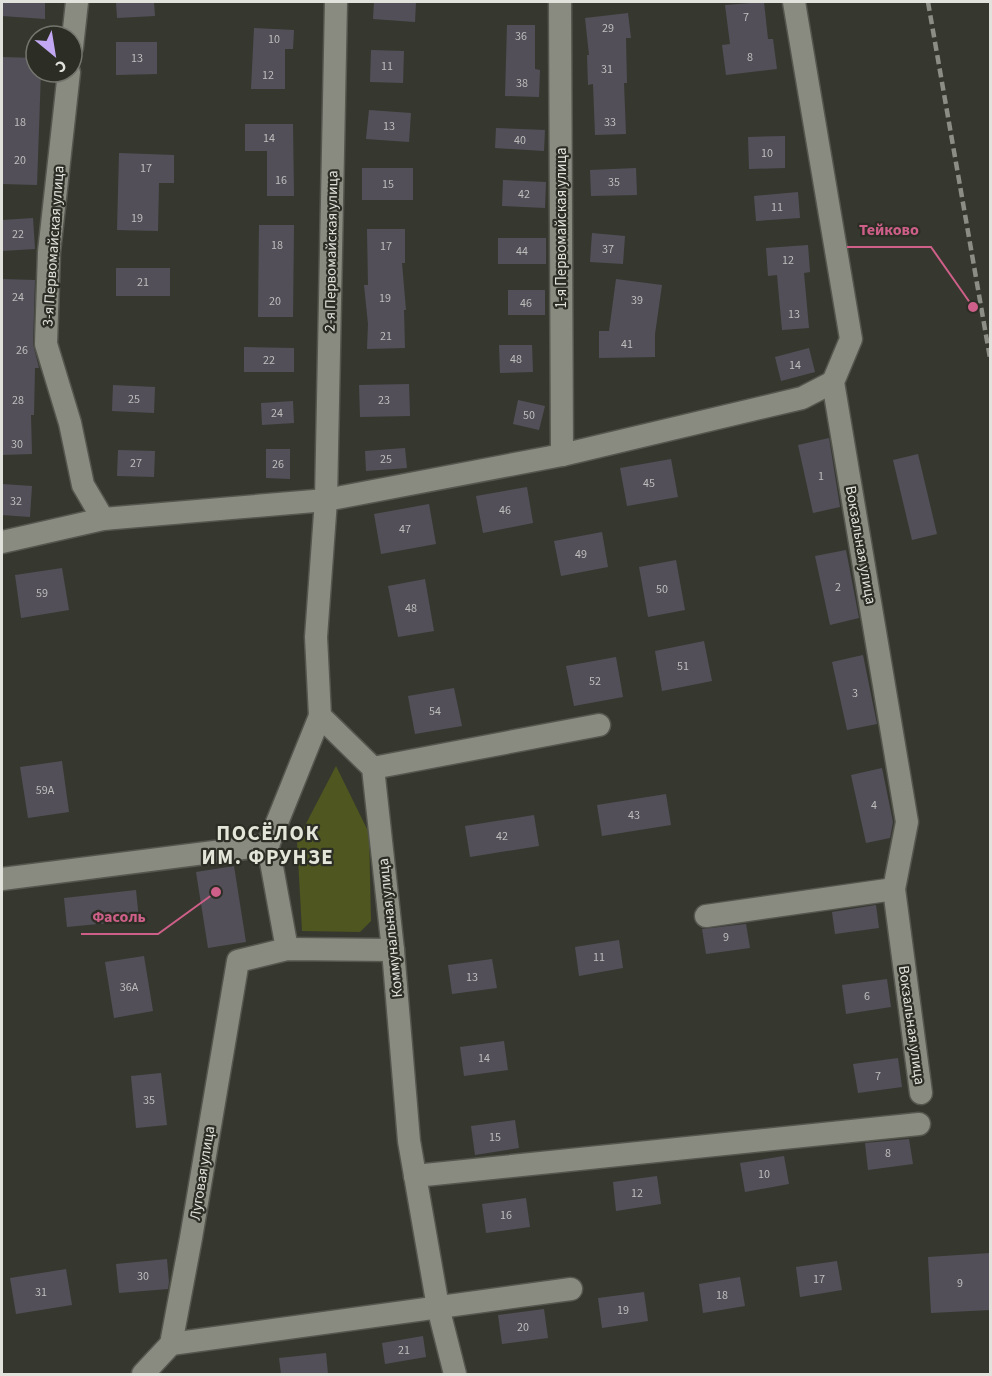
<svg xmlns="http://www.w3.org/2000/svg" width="992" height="1376" viewBox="0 0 992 1376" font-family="'Source Sans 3',sans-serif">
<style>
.green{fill:#4f561f}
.building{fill:#524f59}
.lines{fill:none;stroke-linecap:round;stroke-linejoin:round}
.minor-casing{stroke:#55564e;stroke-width:25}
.minor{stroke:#898b81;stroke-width:22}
.rail{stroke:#8c8e86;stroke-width:4.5;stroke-dasharray:9 4.5;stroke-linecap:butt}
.labels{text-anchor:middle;stroke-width:4.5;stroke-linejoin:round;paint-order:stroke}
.number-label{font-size:12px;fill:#bdbdbb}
.street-label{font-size:15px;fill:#e1e2dc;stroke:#2c2e25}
.district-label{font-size:21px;font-weight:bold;letter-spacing:1.5px;fill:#e4e6da;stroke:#2c2e25}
.leader{fill:none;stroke:#cd5f88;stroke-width:2}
.callout-dot{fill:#cd5f88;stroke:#2c2e25;stroke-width:2}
.callout-label{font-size:16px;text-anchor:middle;font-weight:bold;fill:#cd5f88;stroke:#2c2e25;stroke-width:4.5;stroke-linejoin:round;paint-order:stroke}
</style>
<rect width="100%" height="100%" fill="#36382f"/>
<!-- green -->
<polygon class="green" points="336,766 369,833 371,921 360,932 302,931 297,841"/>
<!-- building -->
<g class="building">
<polygon points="2,2 45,2 45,19 2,16"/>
<polygon points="116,2 154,2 155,16 117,18"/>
<polygon points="374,2 416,2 415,22 373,19"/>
<polygon points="764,2 768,39 773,39 777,69 726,75 722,45 730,44 725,5"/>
<polygon points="628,13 631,38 626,38 627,83 624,83 626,134 595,135 593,84 588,85 587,55 589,55 585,18"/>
<polygon points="507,25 535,25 535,69 540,70 539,97 505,96"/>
<polygon points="254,28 294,30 293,49 285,49 285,89 251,89"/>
<polygon points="116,42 157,42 157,74 116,75"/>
<polygon points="371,50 404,51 403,83 370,82"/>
<polygon points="2,57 36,58 36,72 41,72 37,185 2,184"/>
<polygon points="369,110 411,113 409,142 366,139"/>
<polygon points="245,124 293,124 294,196 267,196 267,151 245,151"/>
<polygon points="496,128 545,130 544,151 495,148"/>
<polygon points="785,136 785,168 749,169 748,137"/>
<polygon points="119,153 174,155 174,183 159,183 158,231 117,230"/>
<rect x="362" y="168" width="51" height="32"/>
<polygon points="636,168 637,195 591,196 590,170"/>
<polygon points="503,180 546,182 545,208 502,206"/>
<polygon points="798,192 800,218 756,221 754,196"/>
<polygon points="33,218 35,249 2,251 2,220"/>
<polygon points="259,225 294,225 293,317 258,317"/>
<polygon points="367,229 405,229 405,263 402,263 406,310 404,310 405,348 367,349 368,324 364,285 368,285"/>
<polygon points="592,233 625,236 623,264 590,262"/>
<rect x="498" y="238" width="48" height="26"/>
<polygon points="808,245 810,272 804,273 809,328 782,330 777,275 768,276 766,248"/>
<rect x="116" y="268" width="54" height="28"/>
<polygon points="2,279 35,280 33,344 39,368 35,368 34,415 31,415 32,454 2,455"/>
<polygon points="616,279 662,285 655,334 655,357 599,358 599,331 609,331"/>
<rect x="508" y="290" width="37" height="25"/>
<polygon points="499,345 532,345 533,372 500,373"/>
<polygon points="244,347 294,348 294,372 244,372"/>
<polygon points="809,348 815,372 781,381 775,357"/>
<polygon points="409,384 410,416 360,417 359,385"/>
<polygon points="113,385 155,387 154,413 112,411"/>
<polygon points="518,400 545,406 539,430 513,424"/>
<polygon points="293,401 294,423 262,425 261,403"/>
<polygon points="829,438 840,507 813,513 798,445"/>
<polygon points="405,448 407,468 366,471 365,451"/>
<polygon points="266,449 290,449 290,479 266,478"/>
<polygon points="118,450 155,451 154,477 117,476"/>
<polygon points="918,454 937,534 912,540 893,460"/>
<polygon points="671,459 678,497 627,506 620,468"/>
<polygon points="2,484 32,486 30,517 2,515"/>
<polygon points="527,487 533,523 483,533 476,496"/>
<polygon points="429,504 436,544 381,554 374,514"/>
<polygon points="602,532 608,567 561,576 554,541"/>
<polygon points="846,550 859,618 830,625 815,556"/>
<polygon points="676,560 685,610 648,617 639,567"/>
<polygon points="62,568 69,610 21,618 15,575"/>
<polygon points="425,579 434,631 398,637 388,586"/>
<polygon points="704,641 712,681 662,691 655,651"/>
<polygon points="863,655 877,724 847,730 832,662"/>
<polygon points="616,657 623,697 574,706 566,666"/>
<polygon points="454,688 462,726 415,734 408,696"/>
<polygon points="62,761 69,812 28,818 20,767"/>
<polygon points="882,768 893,822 890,838 866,843 851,775"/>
<polygon points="666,794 671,825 602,836 597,805"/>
<polygon points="534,815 539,846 470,857 465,826"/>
<polygon points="234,866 246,942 208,948 196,872"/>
<polygon points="136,890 139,920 67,927 64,898"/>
<polygon points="876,905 879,928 835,934 832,912"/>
<polygon points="746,924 750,948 706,954 702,929"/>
<polygon points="619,940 623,968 579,976 575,947"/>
<polygon points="144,956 153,1011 114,1018 105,962"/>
<polygon points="492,959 497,988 452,994 448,965"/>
<polygon points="887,979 891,1007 846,1014 842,985"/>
<polygon points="504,1041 508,1070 464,1076 460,1047"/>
<polygon points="898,1058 902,1087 858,1093 853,1064"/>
<polygon points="161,1073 167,1125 136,1128 131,1076"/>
<polygon points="515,1120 519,1148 475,1155 471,1126"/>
<polygon points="909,1139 913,1164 868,1170 865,1143"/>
<polygon points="784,1156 789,1184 745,1192 740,1163"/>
<polygon points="657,1176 661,1204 616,1211 613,1182"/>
<polygon points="526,1198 530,1227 486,1233 482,1204"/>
<polygon points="990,1253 990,1310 931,1313 928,1257"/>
<polygon points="167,1259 169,1282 168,1289 119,1293 116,1264"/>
<polygon points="837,1261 842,1290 800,1297 796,1267"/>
<polygon points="66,1269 72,1305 16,1314 10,1278"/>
<polygon points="740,1277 745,1306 703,1313 699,1284"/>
<polygon points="644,1292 648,1321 602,1328 598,1298"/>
<polygon points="544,1309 548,1338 502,1344 498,1315"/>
<polygon points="423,1336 426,1357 385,1364 382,1343"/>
<polygon points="326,1353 328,1374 281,1374 279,1358"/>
</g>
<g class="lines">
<defs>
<g id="minor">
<polyline points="336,2 326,500 316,637 320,716 373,768 393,950 409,1141 438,1307 455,1374"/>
<polyline points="560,2 562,455"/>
<polyline points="794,2 851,339 833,382 907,822 894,889 921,1093"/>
<polyline points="72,47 77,2"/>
<polyline points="69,72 49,252 46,344 70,423 83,485 103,519"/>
<polyline points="2,542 103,519 326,500 562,455 802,398 833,382"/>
<polyline points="373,768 599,725"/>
<polyline points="2,879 268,845"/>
<polyline points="706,916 894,889"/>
<polyline points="287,949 268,845 320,716"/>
<polyline points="415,1176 919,1124"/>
<polyline points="171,1344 571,1289"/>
<polyline points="143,1374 171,1344 191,1238 238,961 287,949 393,950"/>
</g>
</defs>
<!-- minor casing -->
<use href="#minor" class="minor-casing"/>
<!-- minor -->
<use href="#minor" class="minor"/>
<!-- rail -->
<polyline class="rail" points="928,2 990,358"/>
</g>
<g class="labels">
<!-- number labels -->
<g class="number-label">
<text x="746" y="21">7</text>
<text x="608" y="32">29</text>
<text x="521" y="40">36</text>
<text x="274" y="43">10</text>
<text x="750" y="61">8</text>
<text x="137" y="62">13</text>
<text x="387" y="70">11</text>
<text x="607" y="73">31</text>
<text x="268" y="79">12</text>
<text x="522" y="87">38</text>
<text x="20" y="126">18</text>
<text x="610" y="126">33</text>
<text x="389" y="130">13</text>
<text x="269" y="142">14</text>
<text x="520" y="144">40</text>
<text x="767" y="157">10</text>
<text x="20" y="164">20</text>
<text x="146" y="172">17</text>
<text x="281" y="184">16</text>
<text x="614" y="186">35</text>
<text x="388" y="188">15</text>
<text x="524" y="198">42</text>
<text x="777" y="211">11</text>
<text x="137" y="222">19</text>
<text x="18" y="238">22</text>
<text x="277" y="249">18</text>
<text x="386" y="250">17</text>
<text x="608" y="253">37</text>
<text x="522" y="255">44</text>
<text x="788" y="264">12</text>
<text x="143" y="286">21</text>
<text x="18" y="301">24</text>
<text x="385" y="302">19</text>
<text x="637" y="304">39</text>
<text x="275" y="305">20</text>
<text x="526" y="307">46</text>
<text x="794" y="318">13</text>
<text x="386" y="340">21</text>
<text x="627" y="348">41</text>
<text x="22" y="354">26</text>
<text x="516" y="363">48</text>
<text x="269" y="364">22</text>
<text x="795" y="369">14</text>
<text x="134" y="403">25</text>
<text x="18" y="404">28</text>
<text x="384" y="404">23</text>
<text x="277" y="417">24</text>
<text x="529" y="419">50</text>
<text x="17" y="448">30</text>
<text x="386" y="463">25</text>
<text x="136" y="467">27</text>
<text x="278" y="468">26</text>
<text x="821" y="480">1</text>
<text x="649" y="487">45</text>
<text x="16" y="505">32</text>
<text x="505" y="514">46</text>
<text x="405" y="533">47</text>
<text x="581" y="558">49</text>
<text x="838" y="591">2</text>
<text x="662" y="593">50</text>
<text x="42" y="597">59</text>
<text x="411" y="612">48</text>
<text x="683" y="670">51</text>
<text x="595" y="685">52</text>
<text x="855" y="697">3</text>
<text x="435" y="715">54</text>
<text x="45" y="794">59А</text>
<text x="874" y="809">4</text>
<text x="634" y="819">43</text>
<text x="502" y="840">42</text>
<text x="726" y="941">9</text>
<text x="599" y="961">11</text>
<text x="472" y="981">13</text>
<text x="129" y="991">36А</text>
<text x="867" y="1000">6</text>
<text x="484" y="1062">14</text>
<text x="878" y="1080">7</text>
<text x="149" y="1104">35</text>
<text x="495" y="1141">15</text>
<text x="888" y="1157">8</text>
<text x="764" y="1178">10</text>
<text x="637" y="1197">12</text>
<text x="506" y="1219">16</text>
<text x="143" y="1280">30</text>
<text x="819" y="1283">17</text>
<text x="960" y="1287">9</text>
<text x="41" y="1296">31</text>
<text x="722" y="1299">18</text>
<text x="623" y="1314">19</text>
<text x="523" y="1331">20</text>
<text x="404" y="1354">21</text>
</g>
<!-- street labels -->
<g class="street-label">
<text transform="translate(561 228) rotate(-90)" y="5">1-я Первомайская улица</text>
<text transform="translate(53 246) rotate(-86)" y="5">3-я Первомайская улица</text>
<text transform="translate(331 251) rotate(-89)" y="5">2-я Первомайская улица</text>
<text transform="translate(861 545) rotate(80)" y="5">Вокзальная улица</text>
<text transform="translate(390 928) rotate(-96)" y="5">Коммунальная улица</text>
<text transform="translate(912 1025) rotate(82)" y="5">Вокзальная улица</text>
<text transform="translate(202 1173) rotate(-81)" y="5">Луговая улица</text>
</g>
<!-- district labels -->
<g class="district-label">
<text x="268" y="840">ПОСЁЛОК<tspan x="268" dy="24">ИМ. ФРУНЗЕ</tspan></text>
</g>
</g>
<!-- callouts -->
<path class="leader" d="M973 307L931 247H847M216 892L158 934H81"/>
<g class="callout-dot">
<circle cx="973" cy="307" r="6"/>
<circle cx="216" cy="892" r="6"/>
</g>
<g class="callout-label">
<text x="889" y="235">Тейково</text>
<text x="119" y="922">Фасоль</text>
</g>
<!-- border -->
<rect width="992" height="1376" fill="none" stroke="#e1e2dc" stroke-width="6"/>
<!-- north arrow -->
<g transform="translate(54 54) rotate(150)"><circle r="28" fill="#2c2e25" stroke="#74766e" stroke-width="1.5"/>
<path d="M0-4.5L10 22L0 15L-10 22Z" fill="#c2a8f2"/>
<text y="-9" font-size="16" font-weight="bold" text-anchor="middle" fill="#e1e2dc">С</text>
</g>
</svg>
